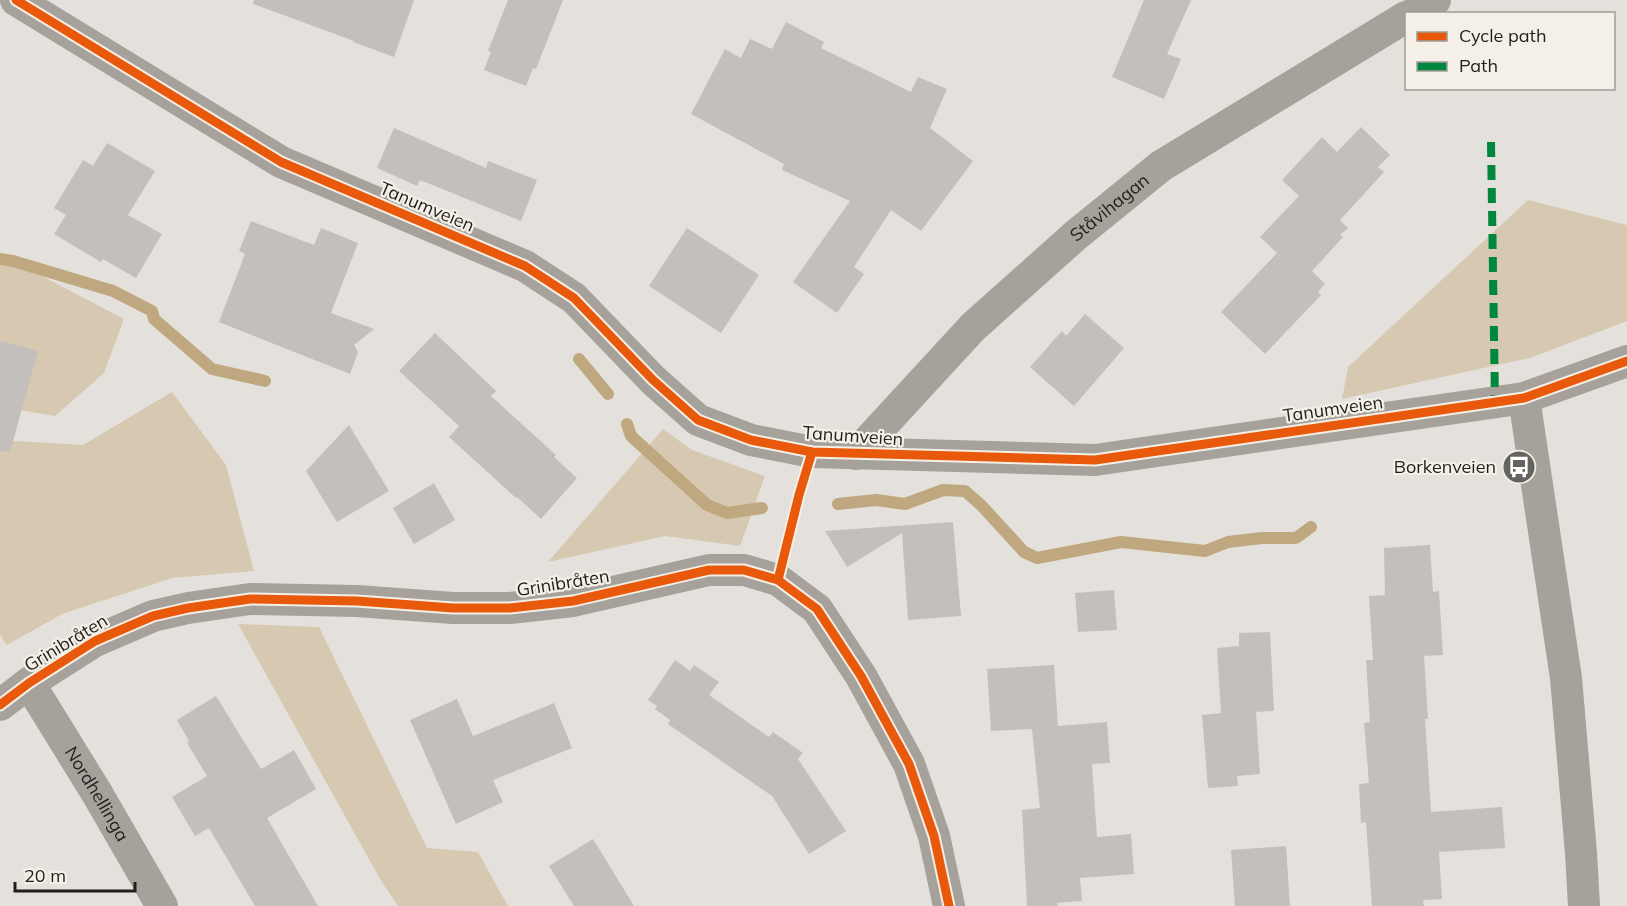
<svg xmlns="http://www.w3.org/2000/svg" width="1627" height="906" viewBox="0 0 1627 906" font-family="Mulish,sans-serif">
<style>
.green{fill:#d7c9b1}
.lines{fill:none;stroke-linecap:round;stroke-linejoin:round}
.stream{stroke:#bfa87f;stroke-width:12}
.building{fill:#c2bfbc}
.minor{stroke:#a6a19b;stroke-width:32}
.quiet{stroke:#00873e;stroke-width:8;stroke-dasharray:15 8;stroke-linecap:butt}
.cycleway-casing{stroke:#f4f0e7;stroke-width:13}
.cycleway{stroke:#e8590c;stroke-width:9}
.labels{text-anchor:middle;stroke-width:4.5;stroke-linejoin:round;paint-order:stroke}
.street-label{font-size:18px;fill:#211f1c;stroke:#f4f0e7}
.poi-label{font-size:18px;fill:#211f1c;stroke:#f4f0e7;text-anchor:end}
</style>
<rect width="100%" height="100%" fill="#e4e1dd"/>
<!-- green -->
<g class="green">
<polygon points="1528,200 1627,225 1627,321 1530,358 1342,399 1348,367"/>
<polygon points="0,254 124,319 104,373 55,416 0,407"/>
<polygon points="172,392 226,465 254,571 172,578 62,614 7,645 0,635 0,440 83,445"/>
<polygon points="663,429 692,450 765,476 740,546 665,536 548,562"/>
<polygon points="238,624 319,627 427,848 478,852 508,906 398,906 380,879"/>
</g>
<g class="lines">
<!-- stream -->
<g class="stream">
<polyline points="0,259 13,261 113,291 152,311 154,319 212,369 265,381"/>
<polyline points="579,359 608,394"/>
<polyline points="627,424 631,436 707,505 727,513 762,508"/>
<polyline points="838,504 876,500 905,504 943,490 965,491 981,505 1024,552 1037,558 1121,542 1205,551 1228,542 1262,538 1296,538 1311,527"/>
</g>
</g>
<!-- building -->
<g class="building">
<polygon points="254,0 414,0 394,57 353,42 354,41 253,4"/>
<polygon points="508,0 563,0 536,69 533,68 526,86 484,70 491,52 488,51"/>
<polygon points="1144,0 1191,0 1167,54 1181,59 1164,99 1112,77"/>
<polygon points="786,22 824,42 821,48 911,92 918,77 947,89 930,128 973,161 921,231 891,210 854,267 864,274 837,313 793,282 850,201 782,170 784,164 691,114 725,49 741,58 750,39 772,49"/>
<polygon points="1361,127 1390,155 1378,167 1384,172 1340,220 1348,228 1340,235 1343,237 1312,271 1325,284 1318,292 1321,295 1265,354 1221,312 1277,253 1260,237 1299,196 1282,180 1322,137 1337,152"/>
<polygon points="394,128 486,168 488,161 537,180 521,221 420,180 417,186 377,168"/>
<polygon points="107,143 155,171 128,215 162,234 136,278 103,259 101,262 54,234 66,215 54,208 83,160 93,166"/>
<polygon points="251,221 314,245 321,228 358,243 331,313 374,329 354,345 358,352 350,374 219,322 245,254 239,251"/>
<polygon points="687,228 759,275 721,333 649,286"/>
<polygon points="1085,314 1124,348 1074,406 1030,367 1062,331 1066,336"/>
<polygon points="435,333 496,391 491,396 556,455 554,457 577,478 541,519 517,497 516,498 449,437 459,426 399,371"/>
<polygon points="0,341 38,351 10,452 0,451"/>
<polygon points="349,425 389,491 337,522 306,471"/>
<polygon points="434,483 455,520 414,544 393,508"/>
<polygon points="953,522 961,616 908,620 902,533 847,567 825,531"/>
<polygon points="1430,545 1433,592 1439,591 1443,655 1424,656 1428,719 1425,719 1431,812 1502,807 1505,848 1439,852 1442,899 1423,900 1424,906 1372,906 1366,822 1361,823 1359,784 1369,783 1364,723 1370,722 1366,660 1373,660 1369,596 1385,595 1384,548"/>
<polygon points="1114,590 1117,630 1078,632 1075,593"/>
<polygon points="1270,632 1274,711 1256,712 1260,774 1237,776 1238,786 1208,788 1202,715 1221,713 1217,648 1239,646 1239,633"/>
<polygon points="675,660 690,671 694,665 719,682 709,695 769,737 773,732 803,753 798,759 846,831 809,854 772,796 668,724 670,720 655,709 657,706 648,700"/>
<polygon points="1054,665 1058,726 1107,722 1110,763 1092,764 1097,837 1131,834 1134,874 1080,878 1082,901 1057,903 1058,906 1027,906 1022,810 1040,808 1032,729 991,731 987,669"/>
<polygon points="216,696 261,769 294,750 316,789 267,818 318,906 255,906 209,828 195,836 172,797 207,776 187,743 189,741 177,720"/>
<polygon points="457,699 473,736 554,703 572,748 493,780 503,802 456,824 410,720"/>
<polygon points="593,839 634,906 574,906 549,866"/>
<polygon points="1286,846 1290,906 1235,906 1231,850"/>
</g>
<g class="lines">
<!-- minor -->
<g class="minor">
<polyline points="16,0 281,162 525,266 574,298 653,380 698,420 751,440 812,452 1095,460 1524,398 1627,361"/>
<polyline points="1413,14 1435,0"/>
<polyline points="1524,398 1566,678 1581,853 1584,906"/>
<path id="s1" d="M856 454 973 327 1076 235 1161 166 1406 17"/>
<path id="s2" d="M29 683 98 795 162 906"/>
<polyline points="0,705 29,683 95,641 153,616 188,608 250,599 357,601 453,608 510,608 573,601 709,570 744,570 778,580 817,609 861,676 909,764 934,836 949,906"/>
</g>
<!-- quiet -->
<polyline class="quiet" points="1491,142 1495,402"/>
<defs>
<g id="cycleway">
<polyline points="16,0 281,162 525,266 574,298 653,380 698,420 751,440 812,452 1095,460 1524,398 1627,361"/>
<polyline points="778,580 799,495 812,452"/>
<polyline points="0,705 29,683 95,641 153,616 188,608 250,599 357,601 453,608 510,608 573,601 709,570 744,570 778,580 817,609 861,676 909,764 934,836 949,906"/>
</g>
</defs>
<!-- cycleway casing -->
<use href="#cycleway" class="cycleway-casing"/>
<!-- cycleway -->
<use href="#cycleway" class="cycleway"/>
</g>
<!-- icons -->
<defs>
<symbol id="bus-disc" viewBox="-11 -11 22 22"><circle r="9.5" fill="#656360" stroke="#f4f0e7"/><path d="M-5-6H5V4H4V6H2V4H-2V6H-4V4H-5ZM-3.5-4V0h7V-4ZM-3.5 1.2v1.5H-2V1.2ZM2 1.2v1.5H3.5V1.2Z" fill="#fff"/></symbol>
</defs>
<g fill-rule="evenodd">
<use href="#bus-disc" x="1500" y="448" width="38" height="38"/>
</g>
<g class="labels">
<!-- street labels -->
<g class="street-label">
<text transform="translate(427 207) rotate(23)" y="6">Tanumveien</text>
<text dy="6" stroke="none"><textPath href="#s1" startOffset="354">Ståvihagan</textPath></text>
<text transform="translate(1333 409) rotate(-8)" y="6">Tanumveien</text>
<text transform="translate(853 436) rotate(4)" y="6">Tanumveien</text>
<text transform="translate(563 583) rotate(-9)" y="6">Grinibråten</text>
<text transform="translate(66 643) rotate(-31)" y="6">Grinibråten</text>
<text dy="6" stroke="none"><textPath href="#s2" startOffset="130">Nordhellinga</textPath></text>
</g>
<!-- poi labels -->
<g class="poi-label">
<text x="1496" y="473">Borkenveien</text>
</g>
</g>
<!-- legend -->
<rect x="1405" y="12" width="210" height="78" fill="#f4f0e7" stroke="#a09c96" stroke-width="1.5"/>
<rect x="1417" y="32" width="30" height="9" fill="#e8590c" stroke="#a09c96" stroke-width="1.5"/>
<text x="1459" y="42" font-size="18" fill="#211f1c">Cycle path</text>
<rect x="1417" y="62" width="30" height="9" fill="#00873e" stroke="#a09c96" stroke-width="1.5"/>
<text x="1459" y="72" font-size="18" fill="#211f1c">Path</text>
<!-- scale -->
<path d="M15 882v9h120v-9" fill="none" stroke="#211f1c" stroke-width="3"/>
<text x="24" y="882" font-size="18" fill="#211f1c" stroke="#f4f0e7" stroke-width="4.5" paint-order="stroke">20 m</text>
</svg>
